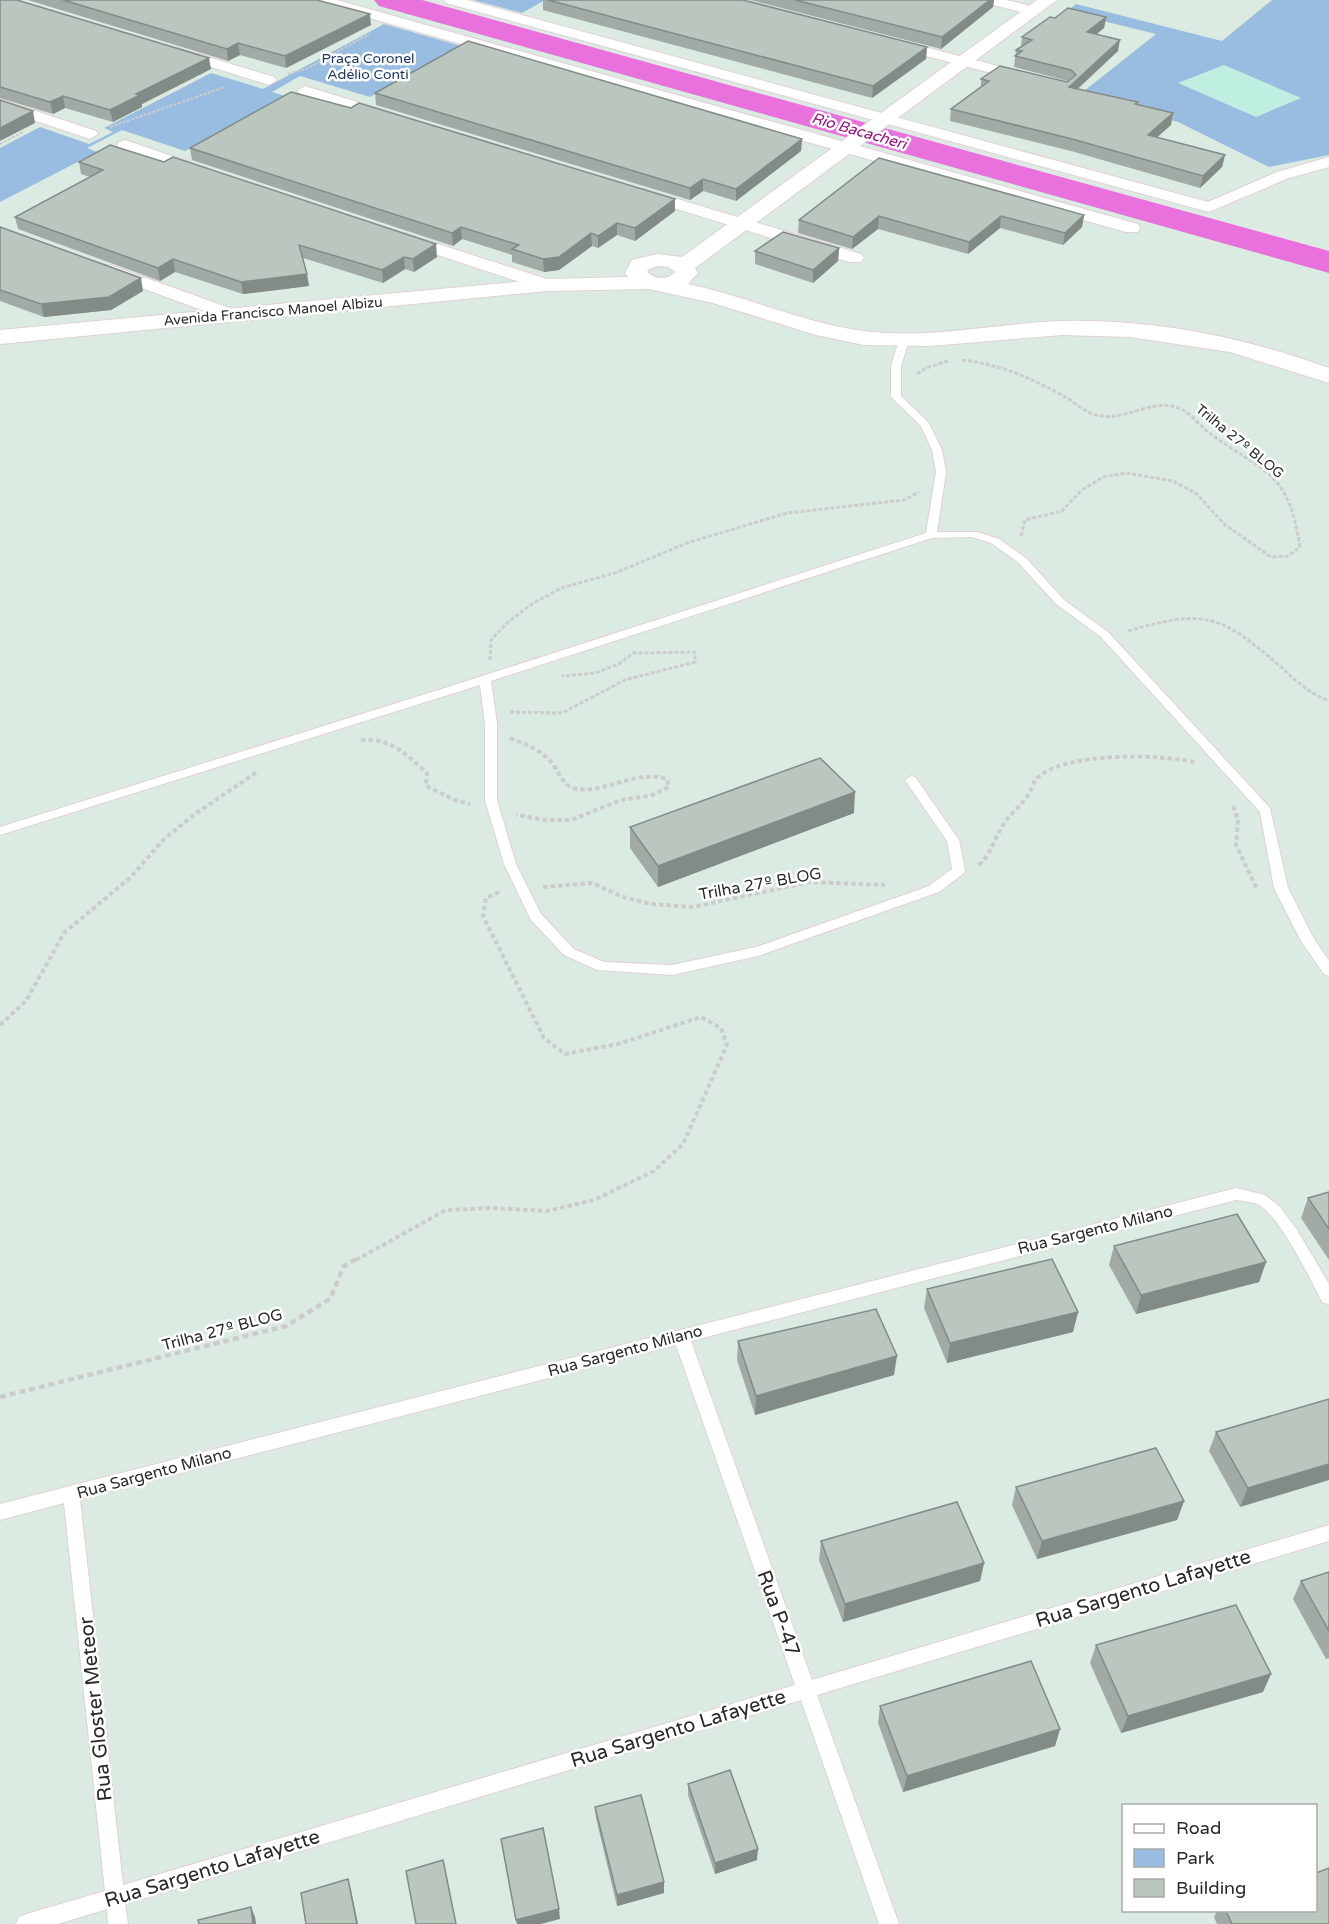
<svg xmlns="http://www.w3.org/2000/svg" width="1329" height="1924" viewBox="0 0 1329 1924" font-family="'Varela Round',sans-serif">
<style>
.green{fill:#99bde0}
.sand{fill:#bfefe0}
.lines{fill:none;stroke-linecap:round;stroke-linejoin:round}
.river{fill:#e971de;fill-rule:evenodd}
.service-casing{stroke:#e1d0d6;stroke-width:2}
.minor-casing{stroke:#e1d0d6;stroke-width:2}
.tertiary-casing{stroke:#e1d0d6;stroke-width:2}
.path-far3{stroke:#ccc;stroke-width:2;stroke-dasharray:3 1.5;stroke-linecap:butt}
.path-far2{stroke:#ccc;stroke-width:3;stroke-dasharray:4 2;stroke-linecap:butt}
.path-far1{stroke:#ccc;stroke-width:4;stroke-dasharray:4.5 3;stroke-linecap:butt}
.path{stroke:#ccc;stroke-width:4.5;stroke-dasharray:6 4;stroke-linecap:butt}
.service{fill:#fff;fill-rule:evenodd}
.minor{fill:#fff;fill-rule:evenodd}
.tertiary{fill:#fff;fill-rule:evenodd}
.wall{fill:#a1aaa4}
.shaded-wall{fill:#838b86}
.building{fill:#bbc6bf;stroke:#838b86;stroke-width:1.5}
.labels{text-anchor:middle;stroke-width:5;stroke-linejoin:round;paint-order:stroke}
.far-park-label{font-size:14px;fill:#1c3663;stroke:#fff}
.far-street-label{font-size:14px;fill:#292929;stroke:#fff}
.far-water-label{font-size:15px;font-style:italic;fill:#94127d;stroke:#fff}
.street-label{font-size:16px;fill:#292929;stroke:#fff}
.near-street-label{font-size:20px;fill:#292929;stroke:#fff}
</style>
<rect width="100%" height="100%" fill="#dbebe1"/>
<!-- green -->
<g class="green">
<polygon points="473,0 545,0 522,13"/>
<polygon points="1272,0 1329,0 1329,155 1269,167 1178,122 1079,95 1156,34 1066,12 1076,4 1222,41"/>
<polygon points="384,24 461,46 370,97 300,76 272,92 285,96 185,151 122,130 87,148 97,152 0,202 0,148 40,127 89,144 113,132 104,128 211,73 263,89"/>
</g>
<!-- sand -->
<polygon class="sand" points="1224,65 1301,98 1256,117 1178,83"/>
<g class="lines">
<!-- river -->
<polygon class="river" points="374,0 422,0 1329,251 1329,273 379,6"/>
<defs>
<g id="service">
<polygon points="904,337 909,340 901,366 901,396 929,423 942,450 946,472 937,532 977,532 999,539 1026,558 1064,600 1108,632 1270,808 1288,888 1314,939 1329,961 1329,976 1324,974 1301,941 1274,888 1260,812 1100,636 1056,604 1018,562 991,543 972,537 932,538 491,681 497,724 497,800 516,864 541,914 574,949 604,962 672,965 756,947 929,886 952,869 947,841 905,780 911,776 915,777 959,840 965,870 964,873 939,892 758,956 672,975 597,970 564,955 531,920 504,864 485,800 485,724 480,685 0,835 0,827 448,687 926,533 936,472 932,450 921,426 891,397 891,366 899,340"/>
<path d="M1236 1188 1265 1195 1280 1207 1297 1230 1329 1284V1304L1323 1303C1309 1278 1282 1219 1259 1205 1252 1202 1244 1201 1236 1200L691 1341 812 1680 1329 1525V1541L817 1695 899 1924H879L801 1700 125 1904 128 1924H108L107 1909 58 1924H16L19 1917 26 1914 105 1891 64 1503 0 1520V1504ZM676 1345 795 1685 123 1885 80 1499Z"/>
</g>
<g id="minor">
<polygon points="314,0 337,0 1138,224 1140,228 1138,232 1126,232 316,3"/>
<polygon points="444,0 467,0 1208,202 1277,172 1329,157 1329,167 1289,178 1209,212 446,3"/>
<polygon points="983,0 1007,0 1038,8 1040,11 1033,15 985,3"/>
<polygon points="893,39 1034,75 1037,78 1029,83 888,46 886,43"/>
<polygon points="178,48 274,77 277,80 269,85 173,55 171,52"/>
<polygon points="305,86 393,113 396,116 388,121 300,94 297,91"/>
<polygon points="0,99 96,131 98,134 90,139 0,109"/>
<polygon points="125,140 207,168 209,171 201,176 195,174 119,148 117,145 119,142"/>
<polygon points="644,189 861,254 864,258 861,262 849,262 638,197 636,194 638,191"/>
<polygon points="404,233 553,281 556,285 553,289 541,289 398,242 396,238 398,234"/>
<polygon points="110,265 238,311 241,315 238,319 226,319 104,274 101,270 104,266"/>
</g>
<path id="tertiary" d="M1037 0H1057L695 268 698 273 688 284C754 298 818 330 886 333 945 336 1003 323 1062 321 1153 319 1244 337 1329 368V383L1230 352 1130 337 1062 335 929 346 864 345 816 335 713 303 649 289 547 291 0 344V330L547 279 628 277 625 273 632 260 657 254 682 257ZM658 266 668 267 676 272C666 280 657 280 647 272L649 269Z"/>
</defs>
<!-- service casing -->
<use href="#service" class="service-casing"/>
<!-- minor casing -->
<use href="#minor" class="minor-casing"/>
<!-- tertiary casing -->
<use href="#tertiary" class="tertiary-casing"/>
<!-- path-far3 -->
<g class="path-far3">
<polyline points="288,74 308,68 369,34"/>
<polyline points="110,127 225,87"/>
<polyline points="0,144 23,132"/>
</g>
<!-- path-far2 -->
<g class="path-far2">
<path d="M962 360C998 364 1029 377 1060 394 1072 400 1083 411 1096 415 1122 422 1145 402 1172 406 1188 409 1197 423 1208 432 1264 474 1288 468 1300 547L1288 556 1271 557 1224 524 1197 494 1173 481 1126 473 1103 477 1082 490 1062 511 1025 520 1021 536"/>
<polyline points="917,374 926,368 948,361"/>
<path d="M1128 631C1206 608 1221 615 1281 667 1296 681 1309 693 1329 701"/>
<polyline points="490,660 491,640 507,623 532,604 561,588 615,573 687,543 787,513 904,500 919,492"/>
<polyline points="510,712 562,713 625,680 695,662 695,652 633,653 619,664 595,673 562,676"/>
</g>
<!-- path-far1 -->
<g class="path-far1">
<path d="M510 738C528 745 544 751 555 767 561 776 564 787 577 789 608 793 635 769 667 779L669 787 650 796 621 800 571 820H546L516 815"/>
<path d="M361 740C390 737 407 755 427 773L426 786 457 801 470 804"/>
<polyline points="1233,806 1238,820 1236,845 1257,889"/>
<path d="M979 865C992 853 995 836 1005 822 1012 812 1022 805 1029 794 1032 789 1033 782 1037 778 1064 752 1160 754 1194 762"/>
<polyline points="543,887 592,883 623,897 651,904 693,907 810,882 885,885"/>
<polyline points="0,1025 26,1001 64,933 131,877 163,840 195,814 257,772"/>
<polyline points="356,1260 446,1210 492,1208 547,1211 594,1200 654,1171 683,1144 727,1045 721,1028 701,1017 618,1044 565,1054 544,1038 483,916 486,898 502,891"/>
</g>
<!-- path -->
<polyline class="path" points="0,1397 286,1326 330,1299 344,1266 358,1258"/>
<!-- service -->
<use href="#service" class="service"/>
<!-- minor -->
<use href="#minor" class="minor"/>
<!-- tertiary -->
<use href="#tertiary" class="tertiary"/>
</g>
<!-- wall -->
<g class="wall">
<polygon points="0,0 211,69 142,104 142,107 113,122 65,108 53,114 0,98"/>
<polygon points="28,0 317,0 371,25 286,68 240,55 228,61"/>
<polygon points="543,0 743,0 927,47 926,59 872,98 543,10"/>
<polygon points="750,0 994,0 993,7 941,49"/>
<polygon points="1106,17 1104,28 1097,34 1118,51 1078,89 1137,105 1171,125 1157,137 1225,155 1222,167 1200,188 1071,151 950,121 951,109 981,87 981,79 1067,82 1068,81 1014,67 1016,50 1021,47 1022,37 1055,18"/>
<polygon points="375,93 802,139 801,151 736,201 703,191 690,200 376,105"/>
<polygon points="190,148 675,211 635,241 617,235 598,248 592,246 559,270 544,272 512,262 512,255 462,239 453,246 192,160"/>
<polygon points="879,158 1084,215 1082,227 1063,245 1000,228 968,254 878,229 852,249 798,233 799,220"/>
<polygon points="79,162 437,257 414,272 405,269 383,283 303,258 309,286 243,294 175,272 160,281 18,229 15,217 90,177 81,174"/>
<polygon points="0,227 143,291 111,310 44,317 0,301"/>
<polygon points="839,248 838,261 813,283 755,264 755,251"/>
<polygon points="854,813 658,887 630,848 630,827"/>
<polygon points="1329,1192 1329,1260 1301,1218 1308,1198"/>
<polygon points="1114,1246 1266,1262 1259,1282 1136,1314 1109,1265"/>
<polygon points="927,1289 1078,1312 1073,1332 947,1363 924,1308"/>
<polygon points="738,1341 894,1375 755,1415 737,1360"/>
<polygon points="1329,1399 1240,1507 1209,1451 1216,1432"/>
<polygon points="1016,1487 1184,1501 1177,1520 1037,1559 1012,1505"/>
<polygon points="821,1541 984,1563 980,1581 843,1622 819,1560"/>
<polygon points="1329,1572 1329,1658 1326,1659 1293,1599 1301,1581"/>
<polygon points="1096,1645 1263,1692 1121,1733 1090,1663"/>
<polygon points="880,1706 1060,1729 1055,1746 903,1792 878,1723"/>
<polygon points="688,1784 757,1860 715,1874 688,1795"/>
<polygon points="595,1807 664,1893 617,1906 596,1818"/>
<polygon points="1217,1911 1316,1911 1329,1924 1217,1924 1214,1917"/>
</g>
<!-- shaded-wall -->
<g class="shaded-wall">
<polygon points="990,0 994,0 993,7 941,49 942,37"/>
<polygon points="370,14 371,25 286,68 285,56"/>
<polygon points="1106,17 1104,28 1085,43 1087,32"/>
<polygon points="1120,40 1118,51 1067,98 1069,87"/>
<polygon points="238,43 240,55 228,61 227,49"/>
<polygon points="927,47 926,59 872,98 873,86"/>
<polygon points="209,58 211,69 142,104 142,107 113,122 110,110 136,94"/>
<polygon points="63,96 65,108 53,114 50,102"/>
<polygon points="33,111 35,123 0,141 0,128"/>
<polygon points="1173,113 1171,125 1146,147 1148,135"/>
<polygon points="802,139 801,151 736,201 736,189"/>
<polygon points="1225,155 1222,167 1200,188 1203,176"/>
<polygon points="703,179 703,191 690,200 690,188"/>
<polygon points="675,199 675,211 635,241 635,228"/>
<polygon points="1084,215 1082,227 1063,245 1065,233"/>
<polygon points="879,216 878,229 852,249 853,237"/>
<polygon points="1001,216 1000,228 968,254 969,242"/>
<polygon points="617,223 617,235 598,248 598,236"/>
<polygon points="461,227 462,239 453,246 452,233"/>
<polygon points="591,233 592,246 559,270 544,272 543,259"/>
<polygon points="436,244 437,257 414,272 413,259"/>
<polygon points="839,248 838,261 813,283 813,270"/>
<polygon points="404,257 405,269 383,283 382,270"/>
<polygon points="173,259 175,272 160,281 158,268"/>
<polygon points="307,274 309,286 243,294 241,282"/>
<polygon points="141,278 143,291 111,310 44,317 41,304"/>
<polygon points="855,792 854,813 658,887 658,866"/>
<polygon points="1266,1262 1259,1282 1136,1314 1141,1295"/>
<polygon points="1078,1312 1073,1332 947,1363 950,1343"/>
<polygon points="897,1356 894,1375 755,1415 756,1396"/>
<polygon points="1329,1464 1329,1480 1240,1507 1248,1488"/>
<polygon points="1184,1501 1177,1520 1037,1559 1042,1541"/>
<polygon points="984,1563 980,1581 843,1622 845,1604"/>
<polygon points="1271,1674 1263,1692 1121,1733 1128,1716"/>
<polygon points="1060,1729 1055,1746 903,1792 907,1776"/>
<polygon points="758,1849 757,1860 715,1874 715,1863"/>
<polygon points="348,1879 351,1890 358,1924 357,1924"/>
<polygon points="664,1882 664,1893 617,1906 617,1895"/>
<polygon points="251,1907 255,1917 256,1924 253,1924"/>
<polygon points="559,1909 560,1919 541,1924 517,1924 516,1920"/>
</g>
<!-- building -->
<g class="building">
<polygon points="0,0 17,0 209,58 136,94 140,95 110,110 63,96 50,102 0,87"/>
<polygon points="63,0 317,0 370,14 285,56 238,43 227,49"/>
<polygon points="548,0 743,0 927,47 873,86"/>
<polygon points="795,0 990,0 942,37"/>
<polygon points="1068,8 1106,17 1087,32 1120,40 1069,87 1138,102 1135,104 1173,113 1148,135 1225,155 1203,176 1072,139 951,109 989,81 981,79 1000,66 1067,82 1076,75 1071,70 1015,56 1022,51 1016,50 1032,40 1022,37 1050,17 1055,18"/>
<polygon points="468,41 802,139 736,189 703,179 690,188 375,93"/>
<polygon points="291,92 351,108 359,103 675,199 635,228 617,223 598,236 591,233 559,257 543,259 512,249 519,245 461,227 452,233 190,148"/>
<polygon points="0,100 33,111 0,128"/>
<polygon points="110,145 164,162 173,157 436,244 413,259 404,257 382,270 299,245 307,274 241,282 173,259 158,268 15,217 103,170 79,162"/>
<polygon points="879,158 1084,215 1065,233 1001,216 969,242 879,216 853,237 799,220"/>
<polygon points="0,227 141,278 109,297 41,304 0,290"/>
<polygon points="783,232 839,248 813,270 755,251"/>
<polygon points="820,758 855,792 658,866 630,827"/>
<polygon points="1329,1192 1329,1229 1308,1198"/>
<polygon points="1237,1214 1266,1262 1141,1295 1114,1246"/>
<polygon points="1052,1259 1078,1312 950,1343 927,1289"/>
<polygon points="876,1309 897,1356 756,1396 738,1341"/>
<polygon points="1329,1399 1329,1464 1248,1488 1216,1432"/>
<polygon points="1156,1448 1184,1501 1042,1541 1016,1487"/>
<polygon points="957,1502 984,1563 845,1604 821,1541"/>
<polygon points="1329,1572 1329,1631 1301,1581"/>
<polygon points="1236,1605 1271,1674 1128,1716 1096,1645"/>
<polygon points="1031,1661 1060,1729 907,1776 880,1706"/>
<polygon points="730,1770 758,1849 715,1863 688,1784"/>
<polygon points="641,1795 664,1882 617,1895 595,1807"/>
<polygon points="543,1828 559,1909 516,1920 501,1839"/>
<polygon points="443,1860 456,1924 416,1924 406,1871"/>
<polygon points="1329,1868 1329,1924 1232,1924 1226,1911 1316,1911 1316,1873"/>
<polygon points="348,1879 357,1924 306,1924 301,1893"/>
<polygon points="251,1907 253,1924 199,1924 198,1920"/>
</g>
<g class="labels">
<!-- far-park labels -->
<g class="far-park-label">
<text x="368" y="63">Praça Coronel<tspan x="368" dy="16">Adélio Conti</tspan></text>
</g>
<!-- far-street labels -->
<g class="far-street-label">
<text transform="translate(273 311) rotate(-5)" y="5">Avenida Francisco Manoel Albizu</text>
<text transform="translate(1240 441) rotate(39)" y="5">Trilha 27º BLOG</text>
</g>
<!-- far-water labels -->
<g class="far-water-label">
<text transform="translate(859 131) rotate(16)" y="5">Rio Bacacheri</text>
</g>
<!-- street labels -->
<g class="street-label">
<text transform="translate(760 883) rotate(-10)" y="6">Trilha 27º BLOG</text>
<text transform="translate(1095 1229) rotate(-14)" y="6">Rua Sargento Milano</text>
<text transform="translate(222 1329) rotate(-15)" y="6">Trilha 27º BLOG</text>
<text transform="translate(625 1350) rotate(-15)" y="6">Rua Sargento Milano</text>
<text transform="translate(154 1472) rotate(-15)" y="6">Rua Sargento Milano</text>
</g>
<!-- near-street labels -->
<g class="near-street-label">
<text transform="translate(1143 1588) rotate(-17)" y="7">Rua Sargento Lafayette</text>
<text transform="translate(779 1613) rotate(70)" y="7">Rua P-47</text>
<text transform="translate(95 1709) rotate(-96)" y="7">Rua Gloster Meteor</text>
<text transform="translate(678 1728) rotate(-17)" y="7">Rua Sargento Lafayette</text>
<text transform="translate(212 1868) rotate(-17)" y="7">Rua Sargento Lafayette</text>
</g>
</g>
<!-- legend -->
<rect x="1122" y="1804" width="195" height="108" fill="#ffffff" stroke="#a9a9a9" stroke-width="1.5"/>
<rect x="1134" y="1824" width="30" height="9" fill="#ffffff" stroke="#a9a9a9" stroke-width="1.5"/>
<text x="1176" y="1834" font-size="18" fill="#292929">Road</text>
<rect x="1134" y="1849" width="30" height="18" fill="#99bde0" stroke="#a9a9a9" stroke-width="1.5"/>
<text x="1176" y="1864" font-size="18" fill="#292929">Park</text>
<rect x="1134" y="1879" width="30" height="18" fill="#bbc6bf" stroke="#a9a9a9" stroke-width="1.5"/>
<text x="1176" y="1894" font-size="18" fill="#292929">Building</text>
</svg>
